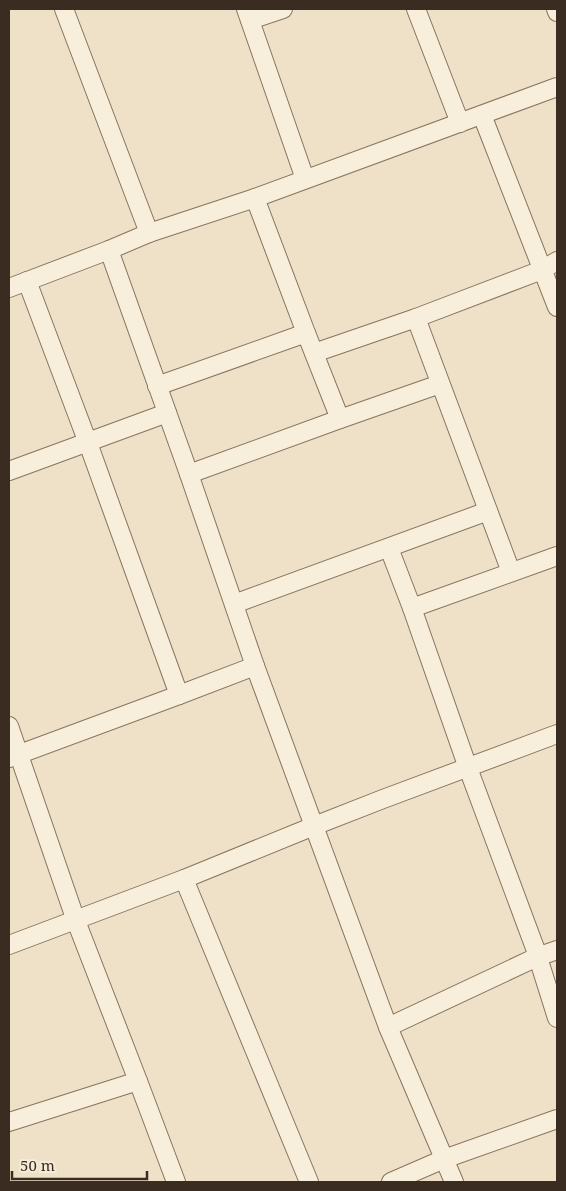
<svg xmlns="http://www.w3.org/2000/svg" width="566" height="1191" viewBox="0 0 566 1191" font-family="'Noto Serif',serif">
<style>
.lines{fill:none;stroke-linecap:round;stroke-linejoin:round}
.minor-casing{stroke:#8a735d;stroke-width:20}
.minor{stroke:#f8eedc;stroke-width:18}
</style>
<rect width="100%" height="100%" fill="#eee1c8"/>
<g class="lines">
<defs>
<g id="minor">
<polyline points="64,9 149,233"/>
<polyline points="246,9 305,179"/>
<polyline points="416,9 460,123"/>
<polyline points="556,9 557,12"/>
<polyline points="250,20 283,9"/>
<polyline points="482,115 557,307"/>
<polyline points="255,198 306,333 340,419"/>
<polyline points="109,250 189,474 255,666 388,1027 454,1182"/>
<polyline points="27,281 88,443 179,695"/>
<polyline points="9,288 109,250 149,233 255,198 557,87"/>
<polyline points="416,318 511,572"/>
<polyline points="314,353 416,318 542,270 557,261"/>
<polyline points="157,386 306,333"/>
<polyline points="9,471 167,413"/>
<polyline points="189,474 340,419 440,384"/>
<polyline points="389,548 412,608 468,768 535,948 557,1018"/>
<polyline points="234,604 488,511"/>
<polyline points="412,608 557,556"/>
<polyline points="9,726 76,921 138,1081 176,1182"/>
<polyline points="9,758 179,695 255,666"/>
<polyline points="184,879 309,1182"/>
<polyline points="9,945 184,879 314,826 383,799 557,734"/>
<polyline points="388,1027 537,957 557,950"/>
<polyline points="9,1122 138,1081"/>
<polyline points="391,1182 444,1159 557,1119"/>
</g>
</defs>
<!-- minor casing -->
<use href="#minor" class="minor-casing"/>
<!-- minor -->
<use href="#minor" class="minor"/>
</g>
<!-- border -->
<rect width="566" height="1191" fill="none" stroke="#3b2c21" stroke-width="20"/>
<!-- scale -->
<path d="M12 1171v8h135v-8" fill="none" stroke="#3b2c21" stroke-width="2.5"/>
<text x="20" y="1171" font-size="15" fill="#3b2c21" stroke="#f5ebd8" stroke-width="4" paint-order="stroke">50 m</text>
</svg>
